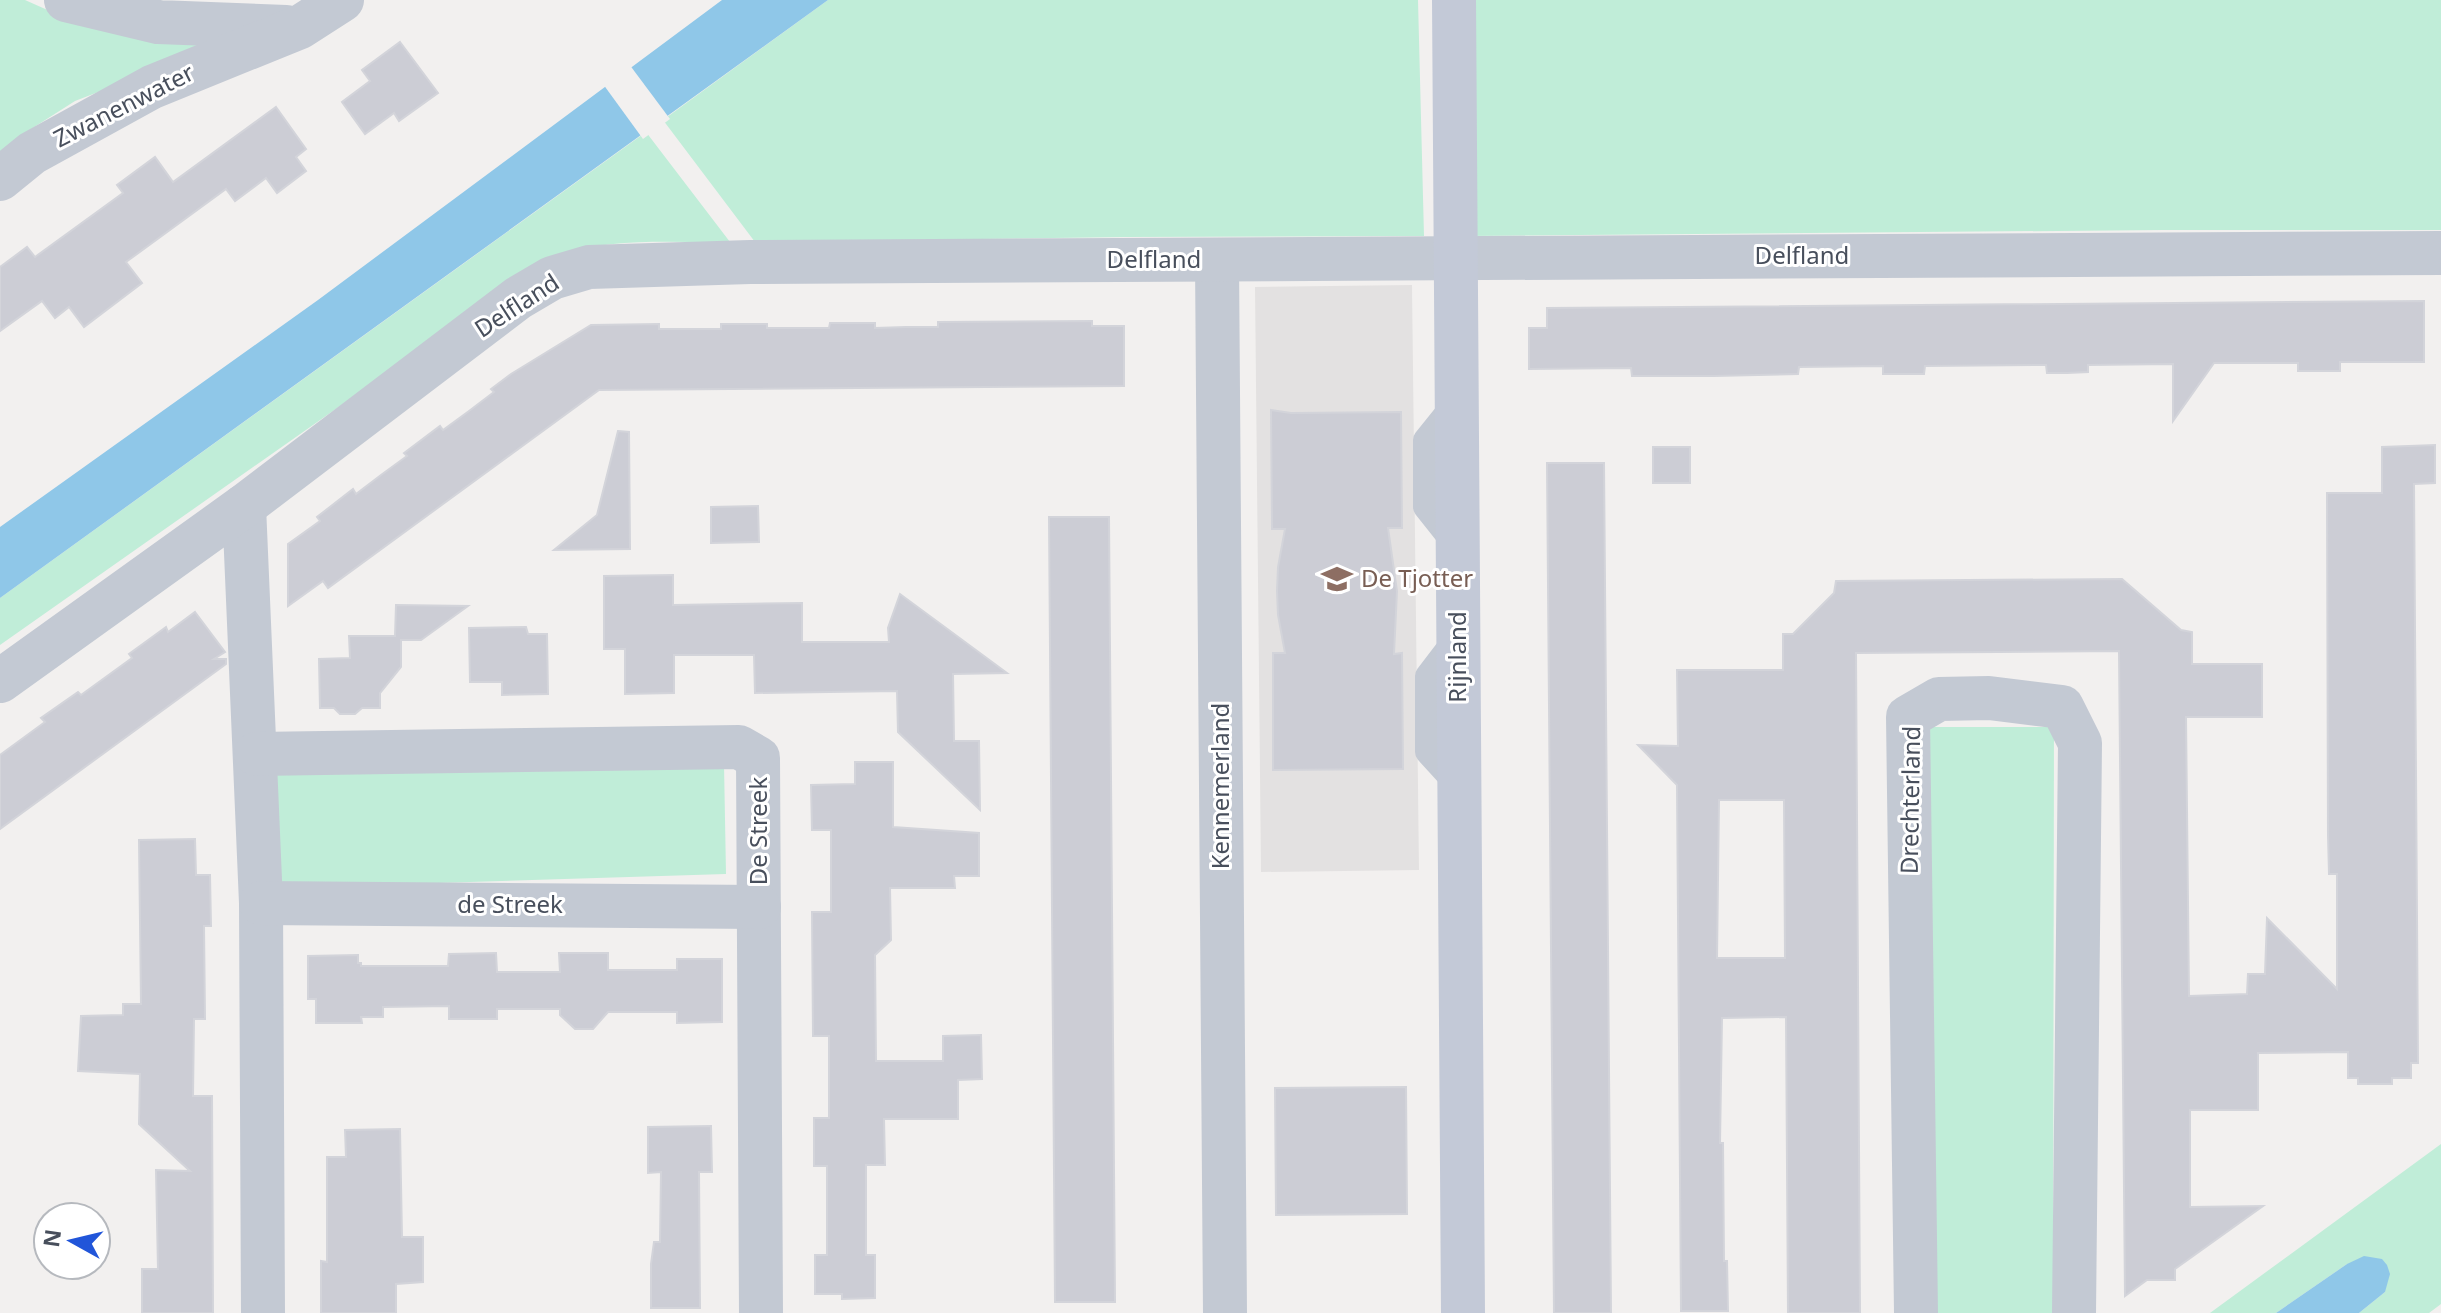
<svg xmlns="http://www.w3.org/2000/svg" width="2441" height="1313" viewBox="0 0 2441 1313" font-family="'Noto Sans',sans-serif">
<style>
.education{fill:#e3e1e1}
.green{fill:#c0edd8}
.water{fill:#8fc7e8}
.pier{fill:#f2f0ef}
.building{fill:#cccdd5;stroke:#d3d4da;stroke-width:2;fill-rule:evenodd}
.lines{fill:none;stroke-linecap:round;stroke-linejoin:round}
.lane{stroke:#c3c9d3;stroke-width:24}
.street{stroke:#c3c9d3;stroke-width:44}
.secondary{stroke:#c3c9d7;stroke-width:44}
.labels{text-anchor:middle;stroke-width:6;stroke-linejoin:round;paint-order:stroke}
.street-label{font-size:24px;fill:#484f5c;stroke:#fff}
.education-label{font-size:24px;fill:#785e54;stroke:#fff;text-anchor:start}
</style>
<rect width="100%" height="100%" fill="#f2f0ef"/>
<!-- education -->
<polygon class="education" points="1412,285 1419,870 1261,872 1255,287"/>
<!-- green -->
<g class="green">
<polygon points="0,0 25,0 52,12 253,39 132,79 75,101 28,131 0,156"/>
<polygon points="828,0 1418,0 1424,236 1126,237 755,242 663,120"/>
<polygon points="1462,0 2441,0 2441,230 2163,230 1467,236"/>
<path d="M646 132 730 242C670 243 605 236 549 259L0 645V598Z"/>
<polygon points="1923,727 2054,727 2053,1313 1924,1313"/>
<polygon points="724,764 726,874 278,888 275,769"/>
<polygon points="2441,1144 2441,1304 2429,1313 2359,1313 2385,1292 2347,1264 2276,1313 2210,1313"/>
</g>
<!-- water -->
<g class="water">
<polygon points="722,0 828,0 0,598 0,527 318,300"/>
<polygon points="2364,1256 2382,1259 2387,1265 2390,1274 2385,1292 2359,1313 2276,1313 2347,1264"/>
</g>
<!-- pier -->
<polygon class="pier" points="629,64 670,119 643,139 603,84"/>
<!-- building -->
<g class="building">
<polygon points="400,42 438,93 399,121 394,113 365,134 342,102 370,81 362,70"/>
<polygon points="276,107 306,149 296,157 306,171 277,193 266,178 235,201 226,189 126,262 142,283 84,327 69,307 55,318 42,301 0,331 0,267 27,247 35,257 123,193 117,185 155,157 173,182"/>
<polygon points="2424,301 2424,362 2340,362 2340,371 2298,371 2298,363 2214,363 2173,421 2173,364 2088,365 2088,372 2067,373 2047,373 2046,365 1925,366 1924,374 1883,374 1883,366 1799,367 1798,374 1714,376 1632,376 1631,368 1529,369 1529,328 1547,328 1547,308"/>
<polygon points="1092,321 1092,326 1124,326 1124,386 599,390 328,588 323,581 288,606 288,544 320,521 317,517 353,489 356,494 381,475 407,456 404,453 440,426 443,430 469,411 494,392 491,389 511,374 591,325 659,324 659,329 721,329 721,324 767,324 767,328 829,328 830,323 875,323 875,328 906,327 938,327 938,322"/>
<polygon points="1271,410 1291,413 1401,412 1402,528 1388,528 1397,591 1394,654 1402,653 1403,769 1273,770 1273,653 1285,653 1278,615 1277,591 1278,567 1285,529 1272,529"/>
<polygon points="618,431 629,432 630,549 554,550 597,515"/>
<path d="M2435 445V483L2414 484 2418 1063H2411V1078H2392V1084H2358V1078H2348V1052L2258 1053V1110H2190V1207L2263 1206 2175 1269V1280H2147L2125 1296 2119 651 1856 653 1860 1313H1788L1786 1017 1722 1018 1720 1143H1723L1724 1261H1727L1728 1311H1681L1677 785 1638 745 1678 746 1677 670H1783V634H1793L1834 593 1836 581 2122 579 2181 630 2192 632V664H2262V717H2186L2189 996 2247 994 2248 974H2265L2267 918 2337 989V874H2329L2328 835 2327 493H2382V447ZM1719 800H1784L1785 958H1717Z"/>
<rect x="1653" y="447" width="37" height="36"/>
<polygon points="1547,463 1604,463 1611,1313 1554,1313"/>
<polygon points="758,506 759,542 711,543 711,507"/>
<polygon points="1049,517 1109,517 1115,1302 1055,1302"/>
<polygon points="673,575 673,605 802,603 802,642 889,642 888,628 900,594 1007,673 953,674 954,741 979,741 980,810 898,732 897,691 755,693 754,655 674,655 674,693 625,694 625,649 604,649 604,576"/>
<polygon points="396,605 468,606 421,640 401,640 401,667 380,693 380,708 362,708 355,714 340,714 334,708 320,708 319,659 350,658 349,636 395,636"/>
<polygon points="195,612 225,652 214,659 226,659 226,664 0,829 0,755 45,722 41,718 78,692 81,695 132,658 129,654 166,627 168,632"/>
<polygon points="526,627 528,634 547,634 548,694 502,695 502,682 470,682 469,628"/>
<polygon points="855,762 893,762 893,827 979,833 979,876 954,876 955,888 890,888 891,940 875,955 876,1061 943,1061 943,1036 981,1035 982,1079 958,1080 958,1119 884,1119 885,1165 866,1165 866,1255 875,1255 875,1298 842,1299 842,1294 815,1294 815,1255 827,1255 827,1166 814,1166 814,1118 829,1118 829,1036 813,1036 812,912 831,912 831,830 812,830 811,785 855,784"/>
<polygon points="195,839 196,875 210,875 211,926 204,926 205,1019 194,1019 193,1096 212,1096 213,1313 142,1313 142,1269 158,1269 156,1170 190,1171 139,1124 140,1074 78,1071 81,1016 123,1015 123,1004 141,1004 139,840"/>
<polygon points="496,953 497,972 560,972 559,953 608,953 608,970 677,970 677,959 722,959 722,1022 677,1023 677,1012 608,1012 593,1029 575,1029 560,1015 560,1009 497,1009 497,1019 449,1019 449,1006 383,1007 383,1017 361,1017 362,1023 316,1023 316,999 308,999 308,956 358,955 358,963 361,963 361,966 448,966 449,954"/>
<polygon points="1406,1087 1407,1214 1276,1215 1275,1088"/>
<polygon points="711,1126 712,1172 699,1172 700,1308 651,1308 651,1264 654,1242 660,1242 661,1172 648,1173 648,1127"/>
<polygon points="400,1129 402,1237 423,1237 423,1282 396,1284 396,1313 321,1313 321,1261 327,1262 327,1157 346,1157 345,1130"/>
</g>
<g class="lines">
<!-- lane -->
<g class="lane">
<polyline points="1454,404 1425,440 1425,507 1456,546"/>
<polyline points="1456,638 1427,676 1427,752 1458,786"/>
</g>
<!-- street -->
<g class="street">
<polyline points="66,0 158,22 286,27"/>
<polyline points="0,179 32,153 152,87 300,27 342,0"/>
<polyline points="1217,260 1225,1313"/>
<polyline points="244,506 261,903 263,1313"/>
<polyline points="0,681 244,506 518,298 552,278 589,267 750,262 2441,253"/>
<polyline points="256,754 739,747 758,758 761,1313"/>
<polyline points="261,903 759,907"/>
<polyline points="1916,1313 1908,717 1939,699 1989,698 2062,707 2080,743 2074,1313"/>
</g>
<!-- secondary -->
<polyline class="secondary" points="1454,0 1463,1313"/>
</g>
<!-- icons -->
<defs>
<symbol id="school-bare" viewBox="-9 -9 18 18"><path d="M0-5L7-2L0 1L-7-2ZM-4 1L0 2.5L4 1V4Q0 6-4 4Z" fill="#8d6e63" stroke="#fff" stroke-width="2.5" paint-order="stroke"/></symbol>
</defs>
<g fill-rule="evenodd">
<use href="#school-bare" x="1315" y="557" width="44" height="44"/>
</g>
<g class="labels">
<!-- street labels -->
<g class="street-label">
<text transform="translate(124 106) rotate(-27)" y="8">Zwanenwater</text>
<text x="1802" y="264">Delfland</text>
<text x="1154" y="268">Delfland</text>
<text transform="translate(517 306) rotate(-33)" y="8">Delfland</text>
<text transform="translate(1458 657) rotate(-90)" y="8">Rijnland</text>
<text transform="translate(1221 786) rotate(-90)" y="8">Kennemerland</text>
<text transform="translate(1911 800) rotate(-89)" y="8">Drechterland</text>
<text transform="translate(759 831) rotate(-90)" y="8">De Streek</text>
<text x="510" y="913">de Streek</text>
</g>
<!-- education labels -->
<g class="education-label">
<text x="1361" y="587">De Tjotter</text>
</g>
</g>
<!-- north arrow -->
<g transform="translate(72 1241) rotate(278)"><circle r="38" fill="#ffffff" stroke="#b6b9be" stroke-width="2"/>
<path d="M0-6L14 30L0 20L-14 30Z" fill="#2155d9"/>
<text y="-12" font-size="22" font-weight="bold" text-anchor="middle" fill="#484f5c">N</text>
</g>
</svg>
